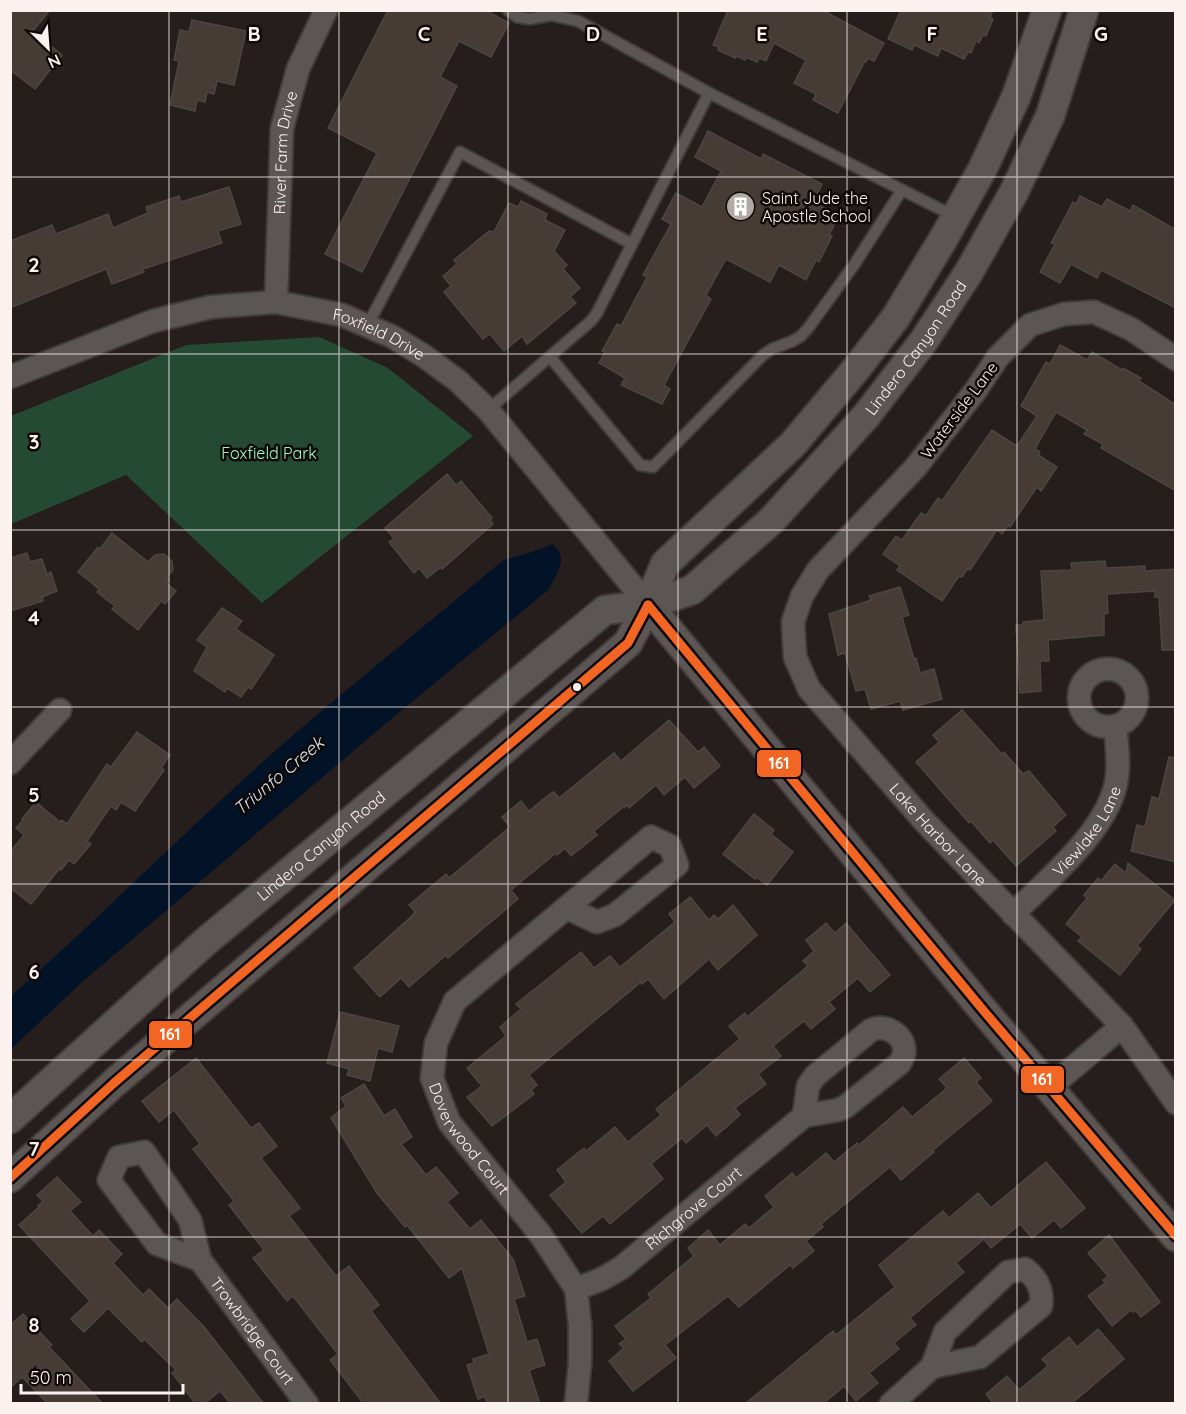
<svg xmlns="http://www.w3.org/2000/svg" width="1186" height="1414" viewBox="0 0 1186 1414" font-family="Quicksand,sans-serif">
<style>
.green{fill:#254a34}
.water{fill:#031327}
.building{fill:#463b35;stroke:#4b4643;stroke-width:1.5}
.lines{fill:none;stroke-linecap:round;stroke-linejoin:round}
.service-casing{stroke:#413a39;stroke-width:14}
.minor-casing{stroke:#413a39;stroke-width:26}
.tertiary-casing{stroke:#413a39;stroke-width:32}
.service{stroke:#5b5553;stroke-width:10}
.minor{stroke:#5b5553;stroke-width:22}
.tertiary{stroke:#5b5553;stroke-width:28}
.bus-1-casing{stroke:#0e0807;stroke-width:14}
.bus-1{stroke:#f26522;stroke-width:9}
.grid{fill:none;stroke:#fbf2ef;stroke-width:1.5;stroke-opacity:0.55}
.bus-dot{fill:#fbf2ef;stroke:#0e0807;stroke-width:2}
.labels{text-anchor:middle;stroke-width:5;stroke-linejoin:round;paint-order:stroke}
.street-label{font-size:16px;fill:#fbf2ef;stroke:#0e0807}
.poi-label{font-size:16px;fill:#fbf2ef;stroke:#0e0807;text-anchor:start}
.park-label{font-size:16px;fill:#9cfdc3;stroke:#0e0807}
.water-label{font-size:18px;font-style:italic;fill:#d6e4f2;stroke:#0e0807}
.grid-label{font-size:20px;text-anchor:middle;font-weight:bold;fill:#fbf2ef;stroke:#0e0807;stroke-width:5;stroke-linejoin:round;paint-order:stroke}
.line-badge{stroke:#0e0807;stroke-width:2}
.badge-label{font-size:16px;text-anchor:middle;font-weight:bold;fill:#fff}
</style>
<rect width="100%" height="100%" fill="#251e1c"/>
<!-- green -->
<polygon class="green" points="319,337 388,368 473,436 262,603 126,475 11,524 11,416 186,345"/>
<!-- water -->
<path class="water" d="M552 544C570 559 557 572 548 590L385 724 81 983 11 1049V996C101 917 185 831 275 751 349 686 427 625 502 561 519 555 536 552 552 544Z"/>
<!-- building -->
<g class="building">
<polygon points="10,10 50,10 33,31 62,55 35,89 10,70"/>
<polygon points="388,10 485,10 509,23 491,57 459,41 440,77 457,86 362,272 325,254 377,153 328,128"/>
<polygon points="728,10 822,10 884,43 874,61 868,58 866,62 865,61 838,113 813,100 816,94 794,83 806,60 774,43 766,61 759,58 757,62 746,57 745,60 736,56 735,58 718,50 719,47 713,45"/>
<polygon points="901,10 993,10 990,18 993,19 986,36 983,35 979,43 976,41 971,53 968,52 964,59 941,48 938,56 914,45 912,50 888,39"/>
<polygon points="192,20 246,31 234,85 217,81 214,94 207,92 205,102 197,100 195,111 170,105 179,61 174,60 180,30 189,32"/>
<polygon points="708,131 761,159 763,154 822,184 813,202 839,216 829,235 832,236 819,262 816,260 806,280 779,265 770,282 726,259 706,295 711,299 664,385 670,389 662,404 621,385 625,378 599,363 605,352 602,351 617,324 621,326 647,277 643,275 671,224 662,219 676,193 702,207 721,171 695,157"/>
<polygon points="229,187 241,224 218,231 222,243 143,269 144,272 112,284 106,269 10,308 10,241 52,225 56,234 108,214 113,228 148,213 146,207 179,196 181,202"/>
<polygon points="1080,196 1102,207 1107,199 1130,211 1133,205 1176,230 1176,308 1101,270 1097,278 1071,264 1060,283 1040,272 1055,244 1051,243 1062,223 1073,202 1076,204"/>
<polygon points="521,201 547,214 545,220 565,230 554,251 567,265 563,269 580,288 570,297 576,303 527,344 522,336 504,351 490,334 483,339 444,292 451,286 443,276 457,264 454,260 489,231 494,232 509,203 518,207"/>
<polygon points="1060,345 1087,360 1092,352 1122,370 1123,368 1141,378 1139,381 1176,405 1176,491 1101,448 1103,444 1084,434 1087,430 1056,412 1035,449 1040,452 1038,455 1057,467 1041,491 1037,487 1010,527 1008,525 1002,534 997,530 970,570 968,568 962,577 959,576 942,601 897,570 900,566 883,554 896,536 902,540 921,513 926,516 938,498 942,501 992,430 1017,446 1037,416 1021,406 1046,362 1050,364"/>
<polygon points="447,474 456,485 461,481 492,518 490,520 493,524 442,569 441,567 427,578 419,568 414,573 389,542 394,538 385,528"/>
<polygon points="112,533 148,562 155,555 164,554 172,561 173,570 167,577 169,579 166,583 176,591 165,604 161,601 138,630 112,609 115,606 97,592 99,589 78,572 98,547 100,549"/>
<polygon points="27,553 30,562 42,559 47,574 51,572 57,591 42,597 43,601 10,611 10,558"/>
<polygon points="1105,561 1106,568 1145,566 1145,571 1176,569 1176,650 1162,650 1159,597 1155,597 1155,591 1107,594 1108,613 1104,614 1104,635 1048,640 1049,661 1040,661 1041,691 1020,693 1016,625 1023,625 1023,622 1044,620 1041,571 1072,570 1071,563"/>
<polygon points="900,587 909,615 902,617 914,659 916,658 920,673 934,669 942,699 903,710 900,701 871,709 865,689 856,691 845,653 838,655 829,614 871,600 869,596"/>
<polygon points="222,608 242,621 236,629 274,655 252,688 251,689 248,687 241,697 227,688 225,692 194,671 207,647 197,640"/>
<polygon points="962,710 1002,754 1004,752 1023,774 1029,771 1066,815 1053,827 1056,831 1016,866 993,840 990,843 971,821 969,823 916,762 939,742 933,735"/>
<polygon points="669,720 698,752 704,747 720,766 694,788 685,777 664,795 656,785 629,808 627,805 624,808 623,807 594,831 597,835 571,856 565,848 557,855 556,853 511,890 518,899 448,958 446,955 409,987 401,978 380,997 354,968 413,915 415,911 409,905 446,874 449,878 510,827 502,817 521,801 529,811 550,794 554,792 559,798 614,753 621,761"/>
<polygon points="137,732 170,755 161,768 164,770 135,811 121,802 116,810 111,806 87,841 91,844 74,864 69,860 61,870 60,868 31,904 10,888 10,852 24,835 16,828 23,820 22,819 36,802 60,822 62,820 67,824 107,764 111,767"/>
<polygon points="1169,757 1176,758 1176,862 1131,851 1137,825 1145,827 1152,797 1159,799"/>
<polygon points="754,814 774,830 771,834 793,852 767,885 756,877 755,879 723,854"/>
<polygon points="1128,863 1175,900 1137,946 1141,949 1120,975 1078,941 1082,937 1066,924 1087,898 1084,895 1098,878 1101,881 1115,864 1126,873"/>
<polygon points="690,897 709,920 714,915 718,919 733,905 757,935 718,970 709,959 664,999 648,979 642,984 641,982 529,1075 537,1085 531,1090 534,1094 492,1126 467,1097 482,1086 467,1068 506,1036 500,1027 521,1009 516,1004 581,952 594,968 610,956 620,967 675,922 669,914"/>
<polygon points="826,923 835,933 846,923 890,975 870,992 858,978 829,1002 835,1009 811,1029 804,1021 773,1046 781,1056 758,1074 766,1084 735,1108 740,1115 716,1136 707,1125 686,1143 682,1138 651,1164 663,1179 610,1224 603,1216 582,1233 550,1195 566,1182 557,1170 584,1148 586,1151 615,1127 628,1142 661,1115 656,1109 740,1039 729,1026 745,1013 747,1017 808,966 803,961 814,951 806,940"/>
<polygon points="340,1012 399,1026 392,1052 378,1048 370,1081 347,1075 349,1069 327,1063"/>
<polygon points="196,1058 251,1128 259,1123 277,1146 261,1158 300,1208 289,1216 336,1276 349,1266 379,1305 371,1311 441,1404 364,1404 330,1360 338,1354 293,1296 287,1301 253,1258 264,1250 229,1205 234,1201 193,1149 200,1144 174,1110 159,1122 142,1101"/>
<polygon points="964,1058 981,1078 976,1082 992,1101 932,1151 934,1152 901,1180 890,1167 821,1224 823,1227 806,1241 814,1251 793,1268 790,1265 739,1307 728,1296 665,1345 676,1358 633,1391 609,1361 624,1348 619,1344 626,1339 615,1326 651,1298 648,1294 694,1256 688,1248 708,1230 720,1245 745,1224 749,1228 774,1207 765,1196 792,1173 796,1178 826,1153 834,1162 857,1143 859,1145 903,1107 912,1117 947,1088 939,1079"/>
<polygon points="364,1084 384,1116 395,1109 412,1137 401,1144 426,1175 436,1167 458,1193 447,1202 470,1229 481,1220 513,1259 525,1296 514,1299 527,1342 537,1339 545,1365 529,1370 540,1404 487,1404 485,1396 478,1399 467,1365 474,1363 473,1359 489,1354 462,1268 449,1278 407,1225 405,1227 377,1193 331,1118 346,1106 341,1098"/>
<polygon points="1046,1162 1085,1208 1061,1228 1054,1220 1032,1238 1020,1224 991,1248 984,1239 956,1263 964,1272 910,1318 916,1325 894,1343 899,1349 869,1373 878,1383 856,1401 844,1386 823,1404 745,1404 833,1331 836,1335 895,1287 879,1265 943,1211 949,1218 978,1193 991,1208"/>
<polygon points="57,1177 81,1202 70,1211 93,1236 99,1230 122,1254 113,1263 143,1295 149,1289 168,1308 177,1299 205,1328 264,1404 231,1404 220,1391 204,1404 196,1404 172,1373 176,1370 144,1339 142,1342 108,1308 84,1332 71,1319 90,1301 19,1225 39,1207 38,1206 43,1201 37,1195"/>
<polygon points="1109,1235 1160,1302 1141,1317 1135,1310 1133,1312 1131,1310 1112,1326 1088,1296 1105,1283 1103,1280 1108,1276 1088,1253"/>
<polygon points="23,1314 52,1345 49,1347 103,1404 48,1404 22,1377 10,1388 10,1325"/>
<polygon points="1098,1329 1124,1359 1071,1404 994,1404 986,1394 1007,1376 1019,1390 1048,1366 1042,1359 1069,1337 1077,1347"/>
</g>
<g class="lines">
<defs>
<g id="service">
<polyline points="508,10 517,17 530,19 551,15 578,21 709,93 956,217"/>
<polyline points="367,326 460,152 632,244"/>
<polyline points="550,357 640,465 653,467 763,355 772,349 793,341 801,336 809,327 854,265 902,190"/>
<polyline points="488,410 591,321 597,313 709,93"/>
</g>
<g id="minor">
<path id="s1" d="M276 302 282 128 298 69 326 10"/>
<path id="s2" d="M1176 359 1131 329 1094 312 1064 314 1030 325 998 357 976 390 915 468 818 570 802 596 793 622 795 657 809 689 925 822 1122 1026 1176 1103"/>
<path id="s3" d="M10 377 153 321 211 307 276 302 342 315 393 337 424 356 458 381 488 410 648 605"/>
<circle cx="1108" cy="698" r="29"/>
<polyline points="10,763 60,710"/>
<path id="s4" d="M567 908 597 922 615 915 677 865 670 846 651 837 455 1001 436 1043 432 1078 449 1122 540 1234 576 1289 580 1326V1362L576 1404"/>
<path id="s5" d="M1013 914C1048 879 1111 828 1117 777 1119 760 1117 743 1115 726"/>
<polyline points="1049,1088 1122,1026"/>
<path id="s6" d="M200 1260 157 1244 109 1180 119 1157 144 1152 190 1220 200 1260 307 1404"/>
<path id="s7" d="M576 1289 602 1279 621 1268 804 1116 838 1110 845 1107 900 1063C900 1063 904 1055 904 1054 907 1036 886 1023 871 1030L815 1076 808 1086 804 1116"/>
<path d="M891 1404 932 1367 945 1332 1008 1272 1025 1269C1038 1279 1043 1290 1041 1306L980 1357 932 1367"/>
</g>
<g id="tertiary">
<polyline points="648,605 983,1010 1176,1237"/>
<path id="s8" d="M10 1119 205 942 605 610 648 605 692 590 772 520 866 416 923 342 969 272 1014 192 1050 116 1084 10"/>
<polyline points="10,1178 114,1083 628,643 648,605 665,564 793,444 856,369 896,317 945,236 983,168 1016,97 1047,10"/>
</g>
</defs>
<!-- service casing -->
<use href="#service" class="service-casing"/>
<!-- minor casing -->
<use href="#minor" class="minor-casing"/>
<!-- tertiary casing -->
<use href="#tertiary" class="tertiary-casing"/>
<!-- service -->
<use href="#service" class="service"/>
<!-- minor -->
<use href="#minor" class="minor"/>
<!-- tertiary -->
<use href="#tertiary" class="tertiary"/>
<defs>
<g id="bus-1">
<polyline points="648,605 983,1010 1176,1236"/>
<polyline points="10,1178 114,1083 628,643 648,605"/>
</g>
</defs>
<!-- bus-1 casing -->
<use href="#bus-1" class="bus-1-casing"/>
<!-- bus-1 -->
<use href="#bus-1" class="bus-1"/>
</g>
<!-- grid -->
<path class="grid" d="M169 10V1404M339 10V1404M508 10V1404M678 10V1404M847 10V1404M1017 10V1404M10 177H1176M10 354H1176M10 530H1176M10 707H1176M10 884H1176M10 1060H1176M10 1237H1176"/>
<!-- icons -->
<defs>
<symbol id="building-disc" viewBox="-11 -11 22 22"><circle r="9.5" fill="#b0a8a5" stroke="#0e0807"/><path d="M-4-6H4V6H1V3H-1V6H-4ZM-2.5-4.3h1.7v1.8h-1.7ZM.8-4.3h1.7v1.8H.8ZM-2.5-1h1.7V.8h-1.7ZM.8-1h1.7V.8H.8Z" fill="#fff"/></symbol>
</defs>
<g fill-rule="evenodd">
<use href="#building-disc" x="724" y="190" width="33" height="33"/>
</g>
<!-- markers -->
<circle class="bus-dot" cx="577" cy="687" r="5"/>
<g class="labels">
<!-- street labels -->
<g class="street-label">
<text dy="6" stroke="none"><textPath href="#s1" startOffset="150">River Farm Drive</textPath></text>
<text dy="6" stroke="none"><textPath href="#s3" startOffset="387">Foxfield Drive</textPath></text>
<text dy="6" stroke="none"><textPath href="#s8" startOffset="1204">Lindero Canyon Road</textPath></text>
<text transform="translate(959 410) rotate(-53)" y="6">Waterside Lane</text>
<text dy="6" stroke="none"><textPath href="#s5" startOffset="112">Viewlake Lane</textPath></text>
<text dy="6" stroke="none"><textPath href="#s2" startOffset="808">Lake Harbor Lane</textPath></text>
<text dy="6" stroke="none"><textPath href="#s8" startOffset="414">Lindero Canyon Road</textPath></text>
<text dy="6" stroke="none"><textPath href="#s4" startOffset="582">Doverwood Court</textPath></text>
<text dy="6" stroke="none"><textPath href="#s7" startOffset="144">Richgrove Court</textPath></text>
<text dy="6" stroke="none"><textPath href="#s6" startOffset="388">Trowbridge Court</textPath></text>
</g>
<!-- poi labels -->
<g class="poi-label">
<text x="762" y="204">Saint Jude the<tspan x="762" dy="18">Apostle School</tspan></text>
</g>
<!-- park labels -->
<g class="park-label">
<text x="269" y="459">Foxfield Park</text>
</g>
<!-- water labels -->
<g class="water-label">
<text transform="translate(279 776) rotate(-40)" y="6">Triunfo Creek</text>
</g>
</g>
<g class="grid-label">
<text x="254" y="41">B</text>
<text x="424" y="41">C</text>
<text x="593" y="41">D</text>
<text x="762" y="41">E</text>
<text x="932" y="41">F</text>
<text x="1101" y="41">G</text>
<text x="34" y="272">2</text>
<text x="34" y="449">3</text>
<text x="34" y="625">4</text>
<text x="34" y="802">5</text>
<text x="34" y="979">6</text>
<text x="34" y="1156">7</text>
<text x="34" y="1332">8</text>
</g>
<g class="line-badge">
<rect x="756" y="749" width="46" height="29" rx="6" fill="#f26522"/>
<rect x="148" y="1020" width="45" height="29" rx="6" fill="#f26522"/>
<rect x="1020" y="1065" width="45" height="29" rx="6" fill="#f26522"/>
</g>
<g class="badge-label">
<text x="779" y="769">161</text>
<text x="170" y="1040">161</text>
<text x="1042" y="1085">161</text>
</g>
<!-- border -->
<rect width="1186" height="1414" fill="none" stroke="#fbf2ef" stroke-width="24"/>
<!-- north arrow -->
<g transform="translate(48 48) rotate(155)" stroke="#0e0807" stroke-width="4.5" paint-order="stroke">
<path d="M0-4.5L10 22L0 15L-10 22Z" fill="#fbf2ef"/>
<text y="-9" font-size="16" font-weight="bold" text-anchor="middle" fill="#fbf2ef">N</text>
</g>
<!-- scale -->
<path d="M21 1384v9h162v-9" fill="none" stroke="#fbf2ef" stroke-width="3"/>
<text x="30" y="1384" font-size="18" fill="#fbf2ef" stroke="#0e0807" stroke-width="4.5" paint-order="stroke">50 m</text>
</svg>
